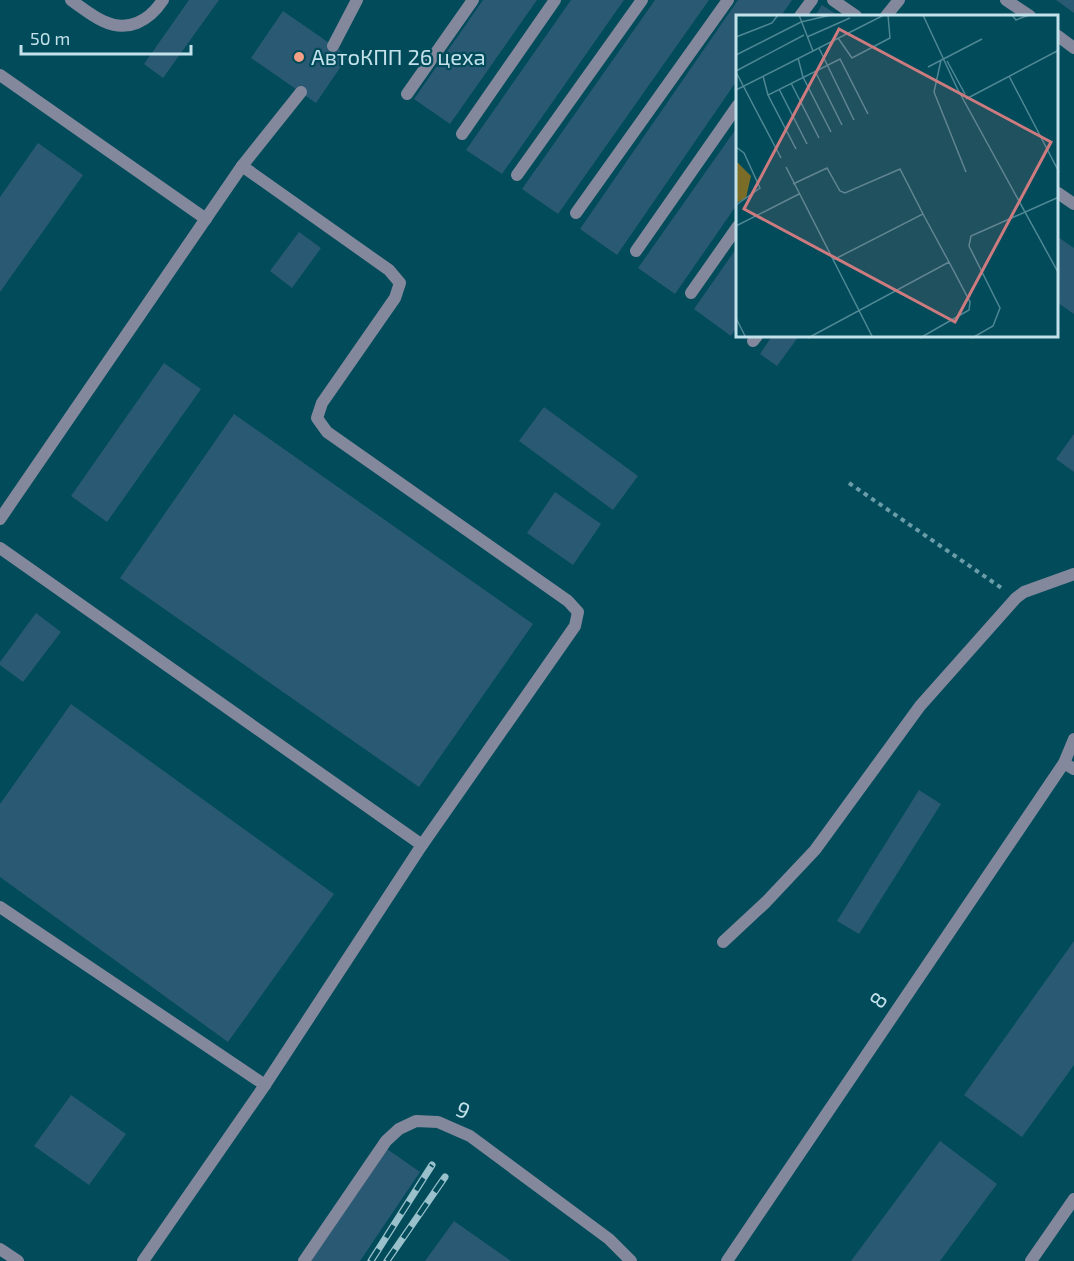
<svg xmlns="http://www.w3.org/2000/svg" width="1074" height="1261" viewBox="0 0 1074 1261" font-family="'Exo 2',sans-serif">
<style>
.building{fill:#2a5974}
.lines{fill:none;stroke-linecap:round;stroke-linejoin:round}
.path{stroke:#6b9da9;stroke-width:4;stroke-dasharray:4.5 4.5;stroke-linecap:butt}
.service{stroke:#84889c;stroke-width:12}
.minor{stroke:#84889c;stroke-width:12}
.rail-casing{stroke:#99c0cb;stroke-width:7}
.rail{stroke:#014b5a;stroke-width:4.5;stroke-dasharray:14;stroke-linecap:butt}
.poi-dot{fill:#f49f86;stroke:#014b5a;stroke-width:2}
.labels{text-anchor:middle;stroke-width:4.5;stroke-linejoin:round;paint-order:stroke}
.poi-label{font-size:22px;fill:#c3e1ea;stroke:#014b5a;text-anchor:start}
.street-label{font-size:22px;fill:#c3e1ea;stroke:#014b5a}
.inset-road{fill:none;stroke:#4f8794;stroke-width:1.5}
.view{fill:#cd7b7f;fill-opacity:0.15;stroke:#cd7b7f;stroke-width:3}
.inset-edge{fill:none;stroke:#c3e1ea;stroke-width:3}
</style>
<rect width="100%" height="100%" fill="#014b5a"/>
<!-- building -->
<g class="building">
<polygon points="189,0 219,0 163,78 144,64"/>
<polygon points="483,0 537,0 450,124 414,99"/>
<polygon points="571,0 624,0 502,174 466,150"/>
<polygon points="655,0 709,0 558,214 522,189"/>
<polygon points="738,0 792,0 781,16 738,16 738,79 617,255 580,229"/>
<polygon points="1056,0 1074,0 1074,13"/>
<polygon points="822,5 839,16 815,16"/>
<polygon points="283,11 348,56 316,103 251,58"/>
<polygon points="738,126 738,203 675,294 638,268"/>
<polygon points="38,143 83,175 0,292 0,197"/>
<polygon points="299,232 321,248 292,288 270,271"/>
<polygon points="1058,237 1074,248 1074,314 1058,303"/>
<polygon points="738,246 738,325 731,336 694,309"/>
<polygon points="772,336 799,336 777,366 760,354"/>
<polygon points="164,363 201,389 107,522 71,496"/>
<polygon points="544,407 638,476 613,510 519,441"/>
<polygon points="234,414 533,624 419,787 120,578"/>
<polygon points="1074,434 1074,472 1056,459"/>
<polygon points="555,492 601,524 573,565 527,533"/>
<polygon points="36,613 61,632 23,682 0,665 0,662"/>
<polygon points="71,704 334,894 228,1042 0,877 0,804"/>
<polygon points="919,790 941,804 859,934 837,921"/>
<polygon points="1074,941 1074,1065 1022,1137 964,1095"/>
<polygon points="71,1095 126,1134 89,1185 34,1146"/>
<polygon points="940,1141 997,1184 940,1261 851,1261"/>
<polygon points="387,1149 420,1172 360,1261 311,1261"/>
<polygon points="454,1221 511,1261 425,1261"/>
</g>
<g class="lines">
<!-- path -->
<polyline class="path" points="849,483 1003,589"/>
<!-- service -->
<g class="service">
<path d="M71 0C81 7 92 16 103 21 128 33 149 21 163 0"/>
<polyline points="833,0 856,16"/>
<polyline points="800,16 812,0"/>
<polyline points="886,16 899,0"/>
<polyline points="333,46 357,0"/>
<polyline points="0,75 206,219"/>
<polyline points="407,94 473,0"/>
<polyline points="462,134 555,0"/>
<polyline points="517,175 642,0"/>
<polyline points="1058,193 1074,204"/>
<polyline points="576,213 728,0"/>
<polyline points="636,251 738,105"/>
<polyline points="691,293 738,226"/>
<polyline points="753,341 757,336"/>
<polyline points="0,519 242,166 301,92"/>
<polyline points="0,548 422,845 575,626 578,612 568,601 327,432 317,418 322,403 395,298 400,283 389,270 242,166"/>
<polyline points="0,907 265,1085 143,1261"/>
<polyline points="723,942 766,902 815,850 920,706 1016,598 1024,592 1074,574"/>
<polyline points="265,1085 422,845"/>
<polyline points="0,1249 18,1261"/>
<polyline points="304,1261 386,1141 399,1129 416,1121 438,1122 470,1136 609,1239 631,1261"/>
<polyline points="1031,1261 1074,1199"/>
</g>
<!-- minor -->
<g class="minor">
<polyline points="1006,0 1030,16"/>
<polyline points="1058,36 1074,48"/>
<polyline points="1064,763 1074,769"/>
<polyline points="727,1261 1064,763 1074,739"/>
</g>
<defs>
<g id="rail">
<polyline points="371,1261 432,1165"/>
<polyline points="387,1261 445,1177"/>
</g>
</defs>
<!-- rail casing -->
<use href="#rail" class="rail-casing"/>
<!-- rail -->
<use href="#rail" class="rail"/>
</g>
<!-- markers -->
<circle class="poi-dot" cx="299" cy="57" r="6"/>
<g class="labels">
<!-- poi labels -->
<g class="poi-label">
<text x="311" y="65">АвтоКПП 26 цеха</text>
</g>
<!-- street labels -->
<g class="street-label">
<text transform="translate(878 1000) rotate(-56)" y="8">8</text>
<text transform="translate(463 1110) rotate(25)" y="8">9</text>
</g>
</g>
<!-- overview -->
<g transform="translate(736 15)">
<rect width="322" height="322" fill="#014b5a"/>
<path d="M0 146 15 161 10 183 0 188Z" fill="#7b6c28"/>
<path class="inset-road" d="M63 0 77 36M187 0 221 73 323 259M276 0 280 5 293 0M0 22 36 8 42 0M71 22 114 3M102 23 116 43 154 23 152 0M83 33 118 105M0 40 65 7 95 0M62 43 67 62 95 117M205 45 198 77 230 157M211 46 229 79M192 52 246 24M0 56 68 20M79 56 106 110M0 57 45 143M27 61 32 80M273 61 323 157M55 68 83 123M43 74 71 129M0 75 148 0M230 84 323 35M0 132 8 138 24 173 0 190M60 134 32 80 104 44 132 99M50 152 137 323M57 169 91 153 104 176 109 178 164 154 187 199 97 245M187 199 213 247M0 211 63 179M0 303 10 323M72 323 213 247 234 287 233 295 184 323M236 323 257 311 264 293 233 231 235 221 323 182"/>
<path class="view" d="M103 14 315 127 219 307 8 194Z"/>
<rect width="322" height="322" class="inset-edge"/>
</g>
<!-- scale -->
<path d="M21 45v9h170v-9" fill="none" stroke="#c3e1ea" stroke-width="3"/>
<text x="30" y="45" font-size="18" fill="#c3e1ea" stroke="#014b5a" stroke-width="4.5" paint-order="stroke">50 m</text>
</svg>
